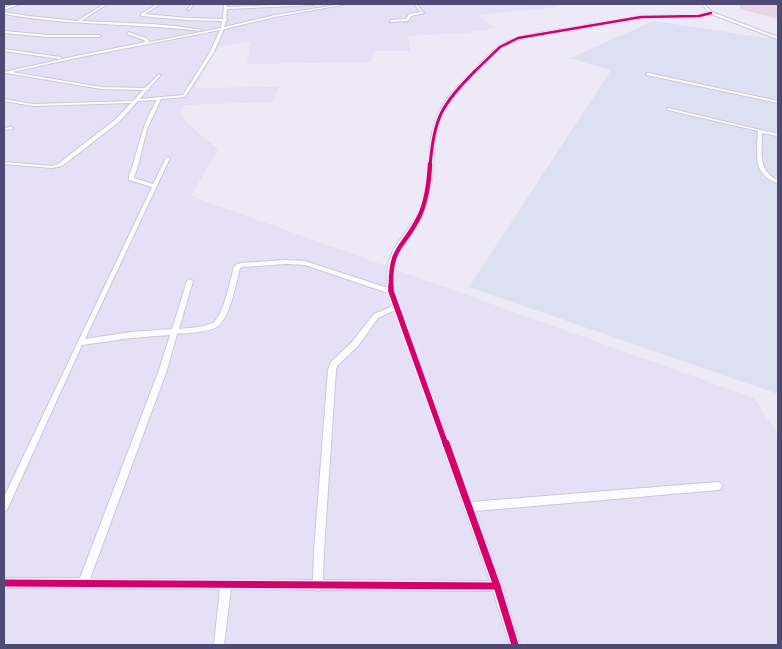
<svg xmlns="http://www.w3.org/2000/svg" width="782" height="649" viewBox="0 0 782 649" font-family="Lato,sans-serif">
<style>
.residential{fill:#e6e0f7}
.medical{fill:#dbe1f3}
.green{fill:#ead4e8}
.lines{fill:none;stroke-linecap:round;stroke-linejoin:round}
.minor-casing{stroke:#cac7d8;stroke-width:2}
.tertiary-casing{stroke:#cac7d8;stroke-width:2}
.minor{fill:#fcfcfe;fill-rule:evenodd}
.tertiary{fill:#fcfcfe;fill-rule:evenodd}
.cycleway-far4-casing{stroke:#f1eafe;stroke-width:4}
.cycleway-far3-casing{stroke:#f1eafe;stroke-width:5}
.cycleway-far2-casing{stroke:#f1eafe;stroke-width:7}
.cycleway-far1-casing{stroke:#f1eafe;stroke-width:9}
.cycleway-casing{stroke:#f1eafe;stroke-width:10}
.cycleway-far4{stroke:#d6006c;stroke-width:2.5}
.cycleway-far3{stroke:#d6006c;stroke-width:3}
.cycleway-far2{stroke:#d6006c;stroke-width:4.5}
.cycleway-far1{stroke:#d6006c;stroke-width:5.5}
.cycleway{stroke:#d6006c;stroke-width:7}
</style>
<rect width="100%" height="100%" fill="#ede9f6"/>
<!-- residential -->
<polygon class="residential" points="4,4 561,4 557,7 478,15 496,28 466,33 408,36 411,51 374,51 371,62 247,64 251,41 217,47 195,88 278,87 274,102 184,105 180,113 188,124 218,149 191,196 754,398 778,435 778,645 4,645"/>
<!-- medical -->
<polygon class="medical" points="654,21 778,40 778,394 469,287 611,70 570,58"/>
<!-- green -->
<polygon class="green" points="740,4 778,4 778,19 740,9"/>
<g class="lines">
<defs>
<g id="minor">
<path d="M104 4H107L81 21 151 24 175 26 202 30 200 31C135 23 69 26 4 14V12L28 16 77 21Z"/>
<path d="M157 4H160L145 14 187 18 223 19 224 4H226L227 7 313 4 314 5 227 9 226 19 228 20 226 21 224 27 275 15 342 4H347L275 17 224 29 214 52 185 97 161 99 147 129 139 162 134 178 153 184 166 158 168 157 170 158 85 339 131 332 172 329 187 281 190 279 193 281 179 329C188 328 207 327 214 322 224 313 230 281 234 267L235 265 241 263 286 260 305 261 388 288C387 279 387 269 389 261 395 240 415 226 422 205 430 180 427 154 433 129 438 103 459 85 477 67 485 59 492 50 502 44 510 39 518 37 527 35L641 16 699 15 709 13 702 4H704L712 12 778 37V39H777L711 14 699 17 641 18 527 37 506 44 496 52 464 85 448 104 441 115 435 140 432 179 427 204 420 221 403 244 397 255 394 267V291L471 502 718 482 721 483 722 486 721 489 718 490 475 511 502 586 520 645H510L493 591 321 590 318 591 315 590 231 589 224 645H214L220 589 4 588V578H80L159 370 170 335 131 338 82 345 7 510 4 511V497L152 187 129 180C128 174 133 167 134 161 141 137 144 122 157 100L137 101V103H136L120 121 62 166 52 168 4 164V162L52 166 58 164 116 119 131 103 33 106 4 101V99L33 104 133 101 143 90 101 89 7 73 4 74V72L76 56 146 42 144 40 127 34 128 32 146 38 150 42 221 28 222 21 187 20 141 16V14ZM220 30 210 52 183 95 140 99 147 90H149V88L160 76 161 75 159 74 145 88 101 87 12 72 76 58ZM286 264 305 265 388 293 393 306 374 314 352 342 331 362 328 370 314 551 313 580 90 579 167 370 177 334C187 333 209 332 217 327 230 319 236 283 240 268L242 267ZM395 310 490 581 323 580 324 551 336 370 337 366 358 346 378 318Z"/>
<polygon points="192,4 194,4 189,10 187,10"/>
<polygon points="414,4 416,4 424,13 411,16 408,21 390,22 391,20 406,19 409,14 421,12"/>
<polygon points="4,31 48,35 99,35 101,36 99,37 48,37 4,33"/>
<polygon points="4,49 60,57 62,58 60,59 4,51"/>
<polygon points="648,73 778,101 778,103 647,75 646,74"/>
<path d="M668 108 778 134V136L762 133C762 152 757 171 778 180V183C752 175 757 154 758 131L668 110Z"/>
<polygon points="11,127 13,128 13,129 4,130 4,128"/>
</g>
<polygon id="tertiary" points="15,4 20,4 4,10 4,8"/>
</defs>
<!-- minor casing -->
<use href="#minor" class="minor-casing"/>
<!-- tertiary casing -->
<use href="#tertiary" class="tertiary-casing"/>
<!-- minor -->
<use href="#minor" class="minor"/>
<!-- tertiary -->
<use href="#tertiary" class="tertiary"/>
<defs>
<polyline id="cycleway-far4" points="474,72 500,47 518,38 641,17 699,16 711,13"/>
<path id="cycleway-far3" d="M430 166C434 117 441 106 475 71"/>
<path id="cycleway-far2" d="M391 287C390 246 404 248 419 217 427 201 429 183 430 164"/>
<polyline id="cycleway-far1" points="391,286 391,291 446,445"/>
<g id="cycleway">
<polyline points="446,443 497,586 515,645"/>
<polyline points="4,583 497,586"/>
</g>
</defs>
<!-- cycleway-far4 casing -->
<use href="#cycleway-far4" class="cycleway-far4-casing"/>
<!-- cycleway-far3 casing -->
<use href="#cycleway-far3" class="cycleway-far3-casing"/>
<!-- cycleway-far2 casing -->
<use href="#cycleway-far2" class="cycleway-far2-casing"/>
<!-- cycleway-far1 casing -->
<use href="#cycleway-far1" class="cycleway-far1-casing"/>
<!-- cycleway casing -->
<use href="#cycleway" class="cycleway-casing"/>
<!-- cycleway-far4 -->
<use href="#cycleway-far4" class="cycleway-far4"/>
<!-- cycleway-far3 -->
<use href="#cycleway-far3" class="cycleway-far3"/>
<!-- cycleway-far2 -->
<use href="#cycleway-far2" class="cycleway-far2"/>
<!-- cycleway-far1 -->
<use href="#cycleway-far1" class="cycleway-far1"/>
<!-- cycleway -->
<use href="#cycleway" class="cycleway"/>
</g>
<!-- border -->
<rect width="782" height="649" fill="none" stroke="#4d4b73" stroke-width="10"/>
</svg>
